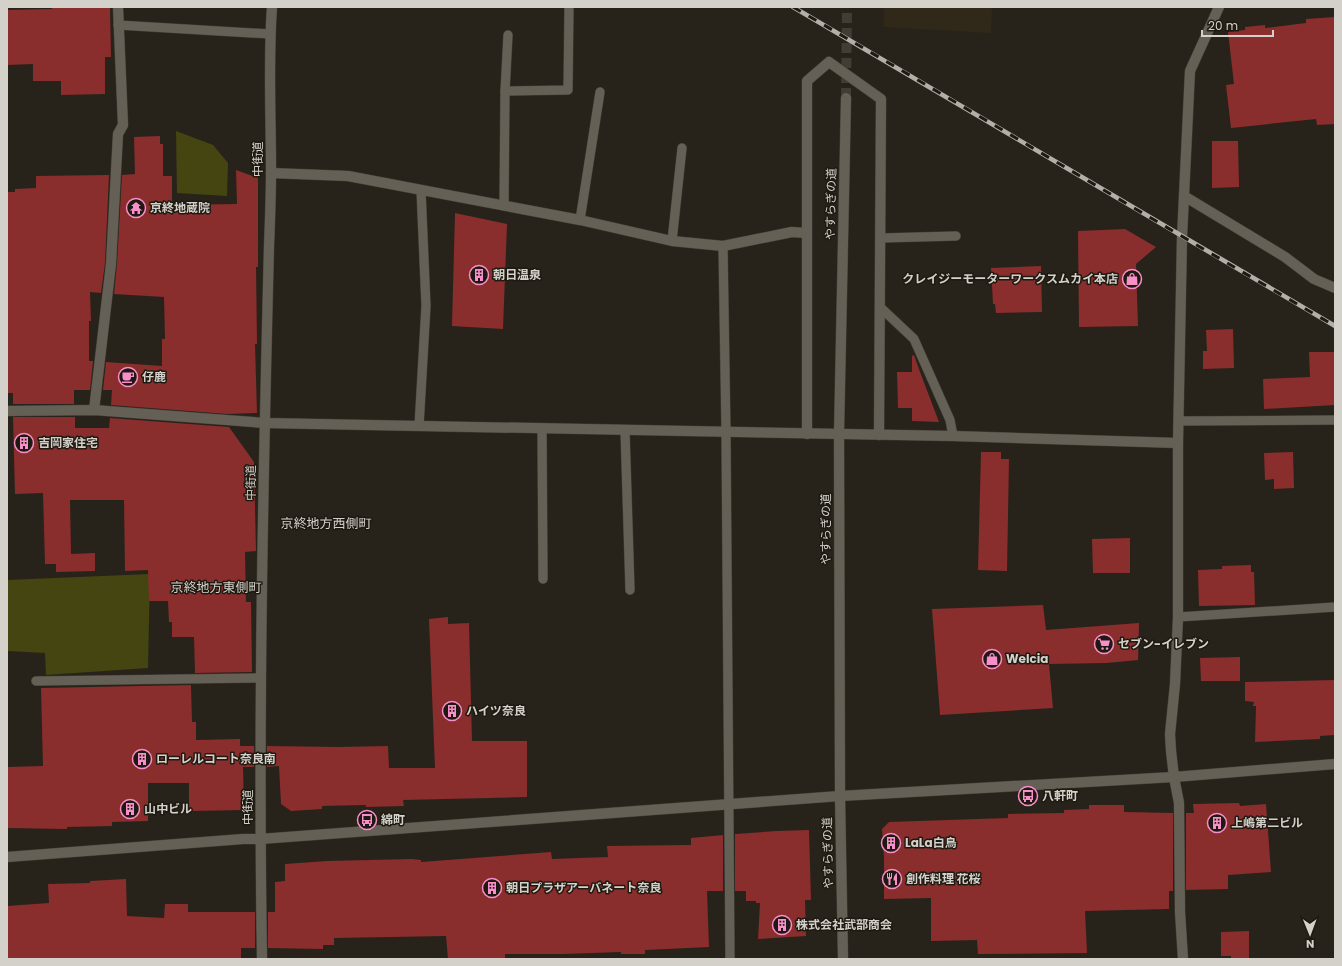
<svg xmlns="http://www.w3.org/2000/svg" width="1342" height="966" viewBox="0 0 1342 966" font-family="Poppins,'Noto Sans JP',sans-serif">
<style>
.built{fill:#30291a}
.green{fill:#444510}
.building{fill:#8a2d2d}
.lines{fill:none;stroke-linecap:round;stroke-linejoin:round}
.secondary-tunnel{stroke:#413d35;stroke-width:10;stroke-dasharray:10 5;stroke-linecap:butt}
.lane-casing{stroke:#433f38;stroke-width:10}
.street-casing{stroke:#433f38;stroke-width:11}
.secondary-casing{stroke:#433f38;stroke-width:11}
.lane{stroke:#656055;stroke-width:9}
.street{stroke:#656055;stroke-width:10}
.secondary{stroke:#656055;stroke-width:10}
.rail-casing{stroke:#b2afa8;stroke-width:4.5}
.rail{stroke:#1e1a11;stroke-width:3;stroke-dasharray:9;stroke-linecap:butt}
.labels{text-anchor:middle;stroke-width:3;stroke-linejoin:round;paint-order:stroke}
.street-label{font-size:12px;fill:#d4d1cb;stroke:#1e1a11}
.poi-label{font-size:12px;font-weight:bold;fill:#d4d1cb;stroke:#1e1a11;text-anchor:start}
.neighbourhood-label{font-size:13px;fill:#d4d1cb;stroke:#1e1a11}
</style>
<rect width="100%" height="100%" fill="#27231a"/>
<!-- built -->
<polygon class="built" points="884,7 992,7 991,33 884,27"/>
<!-- green -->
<g class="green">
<polygon points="176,131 213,145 228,163 227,196 177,193"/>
<polygon points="150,574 148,668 46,675 45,653 7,651 7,580"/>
</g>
<!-- building -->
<g class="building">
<polygon points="52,7 110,7 111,57 105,57 105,94 61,95 61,81 33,81 33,64 7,65 7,10 52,9"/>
<polygon points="1335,17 1335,124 1317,125 1316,119 1231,128 1226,85 1234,84 1228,32 1245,30 1245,27 1265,25 1265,28 1306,23 1306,19"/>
<polygon points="160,136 160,144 163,144 163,176 172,176 172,205 237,204 236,170 258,178 258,267 256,267 257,344 255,344 257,413 227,414 111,405 112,390 103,390 106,362 162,366 162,339 165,339 164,297 114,294 117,264 122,175 135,174 134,137"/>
<polygon points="1212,141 1238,141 1239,187 1212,188"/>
<polygon points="109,175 105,263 101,293 90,292 91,321 89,321 89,361 93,361 90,390 74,390 74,404 13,404 13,393 7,393 7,192 15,192 15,189 36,188 36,176"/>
<polygon points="455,213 507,224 503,329 452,326"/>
<polygon points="1125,229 1156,247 1136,264 1138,326 1079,327 1078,231"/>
<polygon points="1041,266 1042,312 996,313 995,304 993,304 991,268"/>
<polygon points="1233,329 1234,368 1203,369 1203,351 1207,351 1206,330"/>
<polygon points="1309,352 1335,352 1335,405 1264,409 1263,379 1310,377"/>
<polygon points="914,355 920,372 939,422 912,421 912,408 898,408 897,372 912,372 912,356"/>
<polygon points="13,417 75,417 75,428 109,428 110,418 229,427 254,462 256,551 245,552 246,602 251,602 252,672 195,673 194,637 172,637 172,622 169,622 168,601 149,601 148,570 125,571 124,500 70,500 71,554 95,553 95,571 56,572 56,564 45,564 43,493 15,494"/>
<polygon points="981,452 1001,452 1001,459 1009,459 1007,571 978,570"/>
<polygon points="1293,452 1294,488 1274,489 1274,479 1265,480 1264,453"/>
<polygon points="1130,538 1130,573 1093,573 1092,539"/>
<polygon points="1251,565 1251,572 1254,572 1255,605 1199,606 1198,570 1222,569 1222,566"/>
<polygon points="1043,605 1046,630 1139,623 1138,660 1107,663 1049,664 1053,708 940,715 932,609"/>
<polygon points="448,617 448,624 469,623 472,741 527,741 527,797 403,800 404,806 366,807 366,805 322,806 322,809 291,811 281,804 279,766 267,767 267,746 340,747 388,746 389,768 435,768 429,619"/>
<polygon points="1240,657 1240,681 1201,681 1200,658"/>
<polygon points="1335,680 1335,735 1320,736 1320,739 1255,742 1256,706 1253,706 1254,702 1245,701 1245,682"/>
<polygon points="191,685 192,722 196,722 196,740 240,739 240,746 254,746 254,767 243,767 244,810 189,811 189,783 148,783 148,821 112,822 112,826 67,827 67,829 7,828 7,767 43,766 41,688"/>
<polygon points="1239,803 1240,806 1266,804 1271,872 1228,875 1228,889 1186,890 1186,813 1194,813 1193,804"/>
<polygon points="1089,805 1124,805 1124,812 1173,813 1173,891 1169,891 1169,909 1085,911 1087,953 978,954 977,940 931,941 931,898 884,899 884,857 882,829 889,822 1008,818 1008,814 1064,813 1064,810 1089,809"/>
<polygon points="809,830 811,900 805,900 806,936 758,939 760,903 756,903 756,901 746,901 746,891 735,891 735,834 776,831"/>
<polygon points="723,835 723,891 707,891 709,947 645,950 645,954 621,954 621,952 563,954 505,954 505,959 448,959 446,936 334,938 334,945 323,945 323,949 268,948 268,912 275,912 275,882 285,881 285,864 327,861 412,859 421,860 421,862 551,852 552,859 608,857 607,846 691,845 691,838"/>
<polygon points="126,879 127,916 164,918 165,904 188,904 188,912 255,912 255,948 241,948 241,959 7,959 7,906 49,903 48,884 90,883 90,881"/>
<polygon points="1249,931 1249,959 1231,959 1231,956 1221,956 1221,932"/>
</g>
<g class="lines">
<!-- secondary-tunnel -->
<polyline class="secondary-tunnel" points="846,98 847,7"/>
<defs>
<g id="lane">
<polyline points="118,25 270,34"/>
<polyline points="505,91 508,35"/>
<polyline points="504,206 505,91 568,90 569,7"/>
<polyline points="580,220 600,92"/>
<polyline points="881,238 956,236"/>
<polyline points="672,241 682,148"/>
<polyline points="723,246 726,432 730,959"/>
<polyline points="880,307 914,339 950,420 953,436"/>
<polyline points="1179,421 1335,420"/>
<polyline points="419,426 426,306 421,190"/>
<polyline points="542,428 543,579"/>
<polyline points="625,430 630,590"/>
<polyline points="1178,617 1335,607"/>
<polyline points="36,681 261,678"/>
</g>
<g id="street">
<polyline points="271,173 348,176 580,220 672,241 723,246 792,232 806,233"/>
<polyline points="1184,196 1285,257 1314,279 1335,288"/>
<polyline points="94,410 111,264 118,134 123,125 118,7"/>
<polyline points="7,411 94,410 265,423 953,436 1178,443"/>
<polyline points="807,434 807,81 829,62 881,99 879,435"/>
<polyline points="1174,777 1179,803 1180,912 1183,959"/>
<path d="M262 959C258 721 263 484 269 246 270 221 271 195 271 170 271 115 268 61 272 7"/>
</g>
<g id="secondary">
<polyline points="1174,777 1171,751 1170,734 1175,684 1178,617 1178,443 1182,237 1190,71 1219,7"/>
<polyline points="7,857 243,839 260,839 840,796 1174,777 1335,764"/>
<polyline points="843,959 840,796 839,434 846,98"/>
</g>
</defs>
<!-- lane casing -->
<use href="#lane" class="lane-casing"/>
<!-- street casing -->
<use href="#street" class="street-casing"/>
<!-- secondary casing -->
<use href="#secondary" class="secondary-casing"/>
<!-- lane -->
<use href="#lane" class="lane"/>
<!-- street -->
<use href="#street" class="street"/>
<!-- secondary -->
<use href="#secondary" class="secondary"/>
<defs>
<path id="rail" d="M793 7C974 112 1154 221 1335 326"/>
</defs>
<!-- rail casing -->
<use href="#rail" class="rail-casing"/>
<!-- rail -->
<use href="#rail" class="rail"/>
</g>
<!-- icons -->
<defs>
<symbol id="temple-ring" viewBox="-11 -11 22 22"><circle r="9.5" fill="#1e1a11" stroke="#f98fca" stroke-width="1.5"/><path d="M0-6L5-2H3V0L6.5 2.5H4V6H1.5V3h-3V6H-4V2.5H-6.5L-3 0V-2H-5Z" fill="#f98fca"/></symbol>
<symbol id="building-ring" viewBox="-11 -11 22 22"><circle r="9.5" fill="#1e1a11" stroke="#f98fca" stroke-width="1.5"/><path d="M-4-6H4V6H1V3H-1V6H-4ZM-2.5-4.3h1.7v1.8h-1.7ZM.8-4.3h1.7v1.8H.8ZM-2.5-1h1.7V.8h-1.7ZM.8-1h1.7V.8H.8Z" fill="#f98fca"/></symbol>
<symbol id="shop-ring" viewBox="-11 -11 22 22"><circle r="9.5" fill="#1e1a11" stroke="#f98fca" stroke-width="1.5"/><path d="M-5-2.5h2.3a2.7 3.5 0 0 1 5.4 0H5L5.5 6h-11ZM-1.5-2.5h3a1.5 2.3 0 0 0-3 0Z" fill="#f98fca"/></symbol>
<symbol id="cafe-ring" viewBox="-11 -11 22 22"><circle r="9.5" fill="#1e1a11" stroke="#f98fca" stroke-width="1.5"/><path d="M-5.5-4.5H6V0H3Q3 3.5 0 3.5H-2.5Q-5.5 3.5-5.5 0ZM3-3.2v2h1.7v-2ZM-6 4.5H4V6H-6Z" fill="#f98fca"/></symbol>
<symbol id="supermarket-ring" viewBox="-11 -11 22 22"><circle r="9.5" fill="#1e1a11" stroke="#f98fca" stroke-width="1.5"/><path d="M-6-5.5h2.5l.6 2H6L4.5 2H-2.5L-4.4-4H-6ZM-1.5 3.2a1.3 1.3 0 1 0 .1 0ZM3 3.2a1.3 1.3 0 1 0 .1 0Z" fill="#f98fca"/></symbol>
<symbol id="bus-ring" viewBox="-11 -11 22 22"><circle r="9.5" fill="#1e1a11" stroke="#f98fca" stroke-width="1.5"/><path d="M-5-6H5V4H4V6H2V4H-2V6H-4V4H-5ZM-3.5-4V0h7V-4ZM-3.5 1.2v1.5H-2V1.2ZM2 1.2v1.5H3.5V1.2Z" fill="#f98fca"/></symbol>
<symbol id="restaurant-ring" viewBox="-11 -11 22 22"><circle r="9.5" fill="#1e1a11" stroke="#f98fca" stroke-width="1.5"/><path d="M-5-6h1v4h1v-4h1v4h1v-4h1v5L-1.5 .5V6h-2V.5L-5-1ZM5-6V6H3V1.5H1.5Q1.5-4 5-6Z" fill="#f98fca"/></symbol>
</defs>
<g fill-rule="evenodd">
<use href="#temple-ring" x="125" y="197" width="22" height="22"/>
<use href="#building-ring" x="468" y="264" width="22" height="22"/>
<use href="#shop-ring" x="1121" y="268" width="22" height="22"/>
<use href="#cafe-ring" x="117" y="366" width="22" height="22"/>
<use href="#building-ring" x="13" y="432" width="22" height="22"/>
<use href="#supermarket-ring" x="1093" y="633" width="22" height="22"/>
<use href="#shop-ring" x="981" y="648" width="22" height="22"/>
<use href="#building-ring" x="441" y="700" width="22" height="22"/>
<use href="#building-ring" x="131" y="748" width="22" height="22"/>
<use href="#bus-ring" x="1017" y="785" width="22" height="22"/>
<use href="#building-ring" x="119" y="798" width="22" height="22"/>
<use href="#bus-ring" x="356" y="809" width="22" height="22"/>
<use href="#building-ring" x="1206" y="812" width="22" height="22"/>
<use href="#building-ring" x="880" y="832" width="22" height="22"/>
<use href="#restaurant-ring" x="881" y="868" width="22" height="22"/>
<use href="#building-ring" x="481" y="877" width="22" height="22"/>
<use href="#building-ring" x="771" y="914" width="22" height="22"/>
</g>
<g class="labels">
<!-- street labels -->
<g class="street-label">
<text transform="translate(258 159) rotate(-90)" y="4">中街道</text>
<text transform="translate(831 204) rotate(-89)" y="4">やすらぎの道</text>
<text transform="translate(251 483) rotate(-89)" y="4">中街道</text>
<text transform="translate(826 529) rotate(-90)" y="4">やすらぎの道</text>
<text transform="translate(248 807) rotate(-90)" y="4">中街道</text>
<text transform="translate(828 853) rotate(-91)" y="4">やすらぎの道</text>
</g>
<!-- poi labels -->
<g class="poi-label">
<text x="150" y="212">京終地蔵院</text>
<text x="493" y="279">朝日温泉</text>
<text x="1118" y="283" text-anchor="end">クレイジーモーターワークスムカイ本店</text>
<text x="142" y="381">仔鹿</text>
<text x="38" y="447">吉岡家住宅</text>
<text x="1118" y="648">セブン-イレブン</text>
<text x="1006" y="663">Welcia</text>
<text x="466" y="715">ハイツ奈良</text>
<text x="156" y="763">ローレルコート奈良南</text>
<text x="1042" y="800">八軒町</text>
<text x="144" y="813">山中ビル</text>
<text x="381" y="824">綿町</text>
<text x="1231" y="827">上嶋第二ビル</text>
<text x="905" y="847">LaLa白鳥</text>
<text x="906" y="883">創作料理 花桜</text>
<text x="506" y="892">朝日プラザアーバネート奈良</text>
<text x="796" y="929">株式会社武部商会</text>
</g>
<!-- neighbourhood labels -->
<g class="neighbourhood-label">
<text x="326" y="528">京終地方西側町</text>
<text x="216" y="592">京終地方東側町</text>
</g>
</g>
<!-- border -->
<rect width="1342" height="966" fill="none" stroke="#d4d1cb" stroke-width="16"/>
<!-- north arrow -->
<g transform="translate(1310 934) rotate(179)" stroke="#1e1a11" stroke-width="3" paint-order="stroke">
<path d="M0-3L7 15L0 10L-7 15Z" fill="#d4d1cb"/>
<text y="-6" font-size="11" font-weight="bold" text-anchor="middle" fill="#d4d1cb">N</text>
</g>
<!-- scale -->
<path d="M1202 30v6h71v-6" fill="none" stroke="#d4d1cb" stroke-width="2"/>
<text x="1208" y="30" font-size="12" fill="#d4d1cb" stroke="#1e1a11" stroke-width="3" paint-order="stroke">20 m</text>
</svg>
